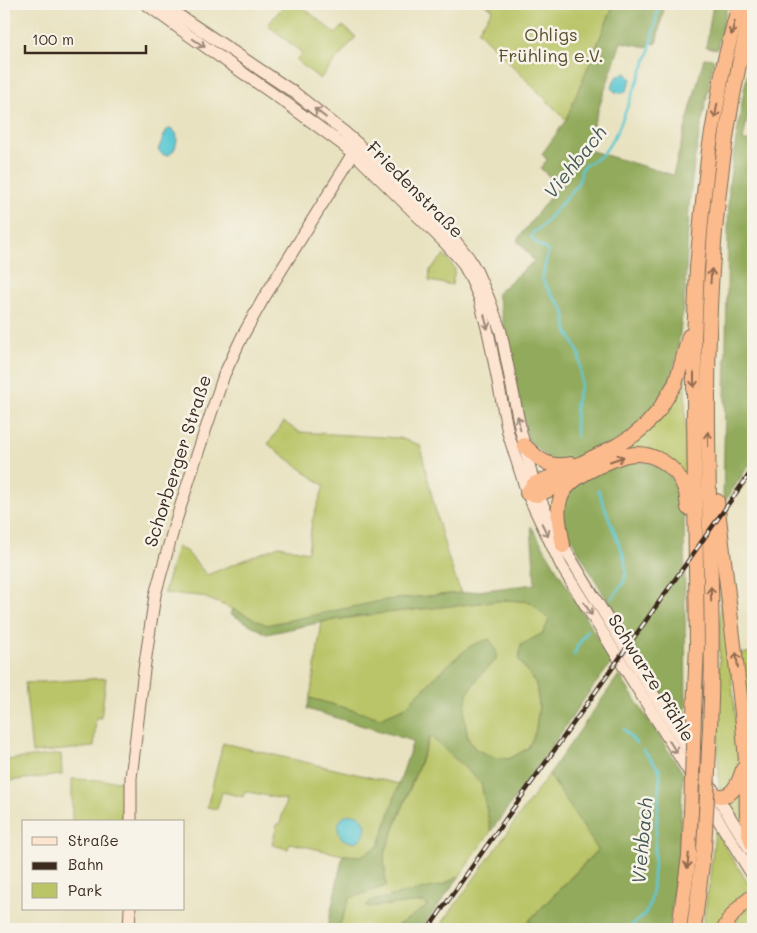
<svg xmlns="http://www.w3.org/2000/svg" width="757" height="933" viewBox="0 0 757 933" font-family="Mali,sans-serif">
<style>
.green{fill:#b9c567;stroke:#7a7842}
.forest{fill:#92aa5c;stroke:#666a3d}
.water{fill:#5cc8d4;stroke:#4c7979}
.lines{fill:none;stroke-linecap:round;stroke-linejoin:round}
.stream{stroke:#5cc8d4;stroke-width:2.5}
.secondary-casing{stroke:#786a57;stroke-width:13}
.highway-casing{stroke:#786a57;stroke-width:16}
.secondary{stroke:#fde4d1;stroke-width:11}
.highway{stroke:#fbbb8c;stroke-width:14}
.rail-casing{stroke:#3b2a1e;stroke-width:4.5}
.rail{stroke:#f7f3e8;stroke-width:2.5;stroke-dasharray:8;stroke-linecap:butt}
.highway-bridge-casing{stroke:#786a57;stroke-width:16;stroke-linecap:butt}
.highway-bridge{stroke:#fbbb8c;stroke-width:14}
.oneway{stroke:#916b50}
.oneway2{stroke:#9c8778}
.labels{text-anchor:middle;stroke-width:5;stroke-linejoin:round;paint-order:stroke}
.park-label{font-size:18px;fill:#5a5130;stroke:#f7f3e8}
.street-label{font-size:18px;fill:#3b2a1e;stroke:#f7f3e8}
.water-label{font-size:19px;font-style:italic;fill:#455955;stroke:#f7f3e8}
</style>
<rect width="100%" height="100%" fill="#f7f3e8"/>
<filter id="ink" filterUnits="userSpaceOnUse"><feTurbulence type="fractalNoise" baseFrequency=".02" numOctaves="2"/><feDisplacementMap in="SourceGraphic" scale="10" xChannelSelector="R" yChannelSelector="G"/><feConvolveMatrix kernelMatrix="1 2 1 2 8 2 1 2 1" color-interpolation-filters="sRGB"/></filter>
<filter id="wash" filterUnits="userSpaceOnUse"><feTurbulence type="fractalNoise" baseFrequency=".0096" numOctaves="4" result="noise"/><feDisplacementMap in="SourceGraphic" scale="20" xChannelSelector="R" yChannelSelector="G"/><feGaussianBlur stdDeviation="1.12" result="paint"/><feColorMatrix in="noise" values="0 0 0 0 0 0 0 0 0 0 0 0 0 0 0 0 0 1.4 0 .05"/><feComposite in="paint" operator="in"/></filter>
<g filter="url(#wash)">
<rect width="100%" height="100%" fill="#e8e2c0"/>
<!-- green -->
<g class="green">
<polygon points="285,4 299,4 336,34 343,26 356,37 320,79 296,60 302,53 268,25"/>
<polygon points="484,4 614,4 566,120 478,31 493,9"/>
<polygon points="444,255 455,269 452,285 429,281 430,270"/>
<polygon points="685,365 686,482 659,455 550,480"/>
<path d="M284 422 299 432 400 438 420 445C432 495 442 546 461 593L386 600 266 625 228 607 201 596 164 593 177 547 186 551 207 575 279 546 308 552 312 521 324 486 268 444Z"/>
<polygon points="721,570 739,754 739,769 725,790 719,789 718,747"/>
<polygon points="507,600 531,602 550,620 543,633 521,645 519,660 536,684 539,705 536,729 532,741 527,749 509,759 493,757 475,749 468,739 464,714 467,694 479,676 496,660 472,645 450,663 404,708 380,718 310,698 322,622 383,613"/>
<polygon points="753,652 753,833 740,654"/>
<polygon points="106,678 101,718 96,717 94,747 32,753 25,683"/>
<polygon points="431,735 481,783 491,831 467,865 460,876 442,885 366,907 423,902 428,906 398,925 395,929 338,929 350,898 386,886 384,855"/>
<polygon points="223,743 399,784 379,846 361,856 343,855 290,843 288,849 272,845 277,824 280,824 286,800 245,791 243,797 222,792 217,809 207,807"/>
<polygon points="61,754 62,775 8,781 6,760"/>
<polygon points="549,774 598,849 521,929 438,929"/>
<polygon points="72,779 122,781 122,822 72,822"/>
<polygon points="742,785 744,831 726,802"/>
<path d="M715 831 751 888C735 900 728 911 720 929H702L709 885Z"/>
<polygon points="753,903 753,923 737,929 730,929 735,920"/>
</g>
<!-- forest -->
<g class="forest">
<polygon points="614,4 665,4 656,44 649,42 648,47 621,42 585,149 673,175 704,58 714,59 694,163 689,206 685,293 677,356 669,382 655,405 637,425 620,438 576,459 551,461 528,440 497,293 534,261 517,240 559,185 540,168 547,160 542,154 566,120"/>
<polygon points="713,4 728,4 717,49 706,47"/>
<polygon points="753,48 753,90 743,140 753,143 753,459 723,504 729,184 744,90"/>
<path d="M637 461C642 462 649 462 653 464 671 471 678 488 684 505L686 715 684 731 569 535 563 522V505L573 485 620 463Z"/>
<polygon points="531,526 612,662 587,695 537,768 491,831 481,783 430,736 384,855 386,886 350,898 338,929 327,929 343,855 361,856 379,846 413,741 307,709 310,698 380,718 404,708 450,663 472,645 489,639 496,650 496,660 479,676 467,694 464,714 468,739 475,749 493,757 509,759 527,749 532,741 536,729 539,705 536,684 519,660 521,645 543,633 549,620 531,602 507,600 359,616 322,622 267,634 231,614 233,609 267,625 386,600 461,593 535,584"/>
<polygon points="619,675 683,773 679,848 669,929 521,929 598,850 549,774"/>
<polygon points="460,876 421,929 395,929 398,925 428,906 423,902 366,907 370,901 442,885"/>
</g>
<!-- water -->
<g class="water">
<path d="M626 73 631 79 627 90 623 93 615 92 612 88C614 79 616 75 626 73Z"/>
<path d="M171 128 176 133C180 144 170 165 158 150L166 131Z"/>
<circle cx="352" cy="828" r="14"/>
</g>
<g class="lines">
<!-- stream -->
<g class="stream">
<path d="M577 437 575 422 576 402 581 385V374L579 353 567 331 565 314 561 305 553 297 542 279 548 252C546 248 544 248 540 246 536 243 533 240 531 236L534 232 541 227 575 188 580 179 581 170 584 166 602 155 608 147 618 130 649 53 659 4"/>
<polyline points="598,490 624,557 626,571 624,582 612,598"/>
<polyline points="574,655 577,647 588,630"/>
<polyline points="624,729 636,743"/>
<path d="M627 929C644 915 650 915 652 890L660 776 659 769 643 750"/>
</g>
</g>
</g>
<g filter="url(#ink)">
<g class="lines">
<defs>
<g id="secondary">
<polyline points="146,4 187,34 286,103 354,153 446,244 462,262 470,277 479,297 489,336 508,433 527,493 562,567 694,780"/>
<polyline points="162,4 295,93 343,131 358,144 453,238 469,258 476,270 489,299 501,332 521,432 534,484 538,495 563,546 654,695 753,854"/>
<polyline points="706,800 753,876"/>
<polyline points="131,822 131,778 144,670 155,595 174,527 194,464 224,375 242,337 262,301 354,153 357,147"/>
<polyline points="129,929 130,909"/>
</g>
<g id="highway">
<path d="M524 445C539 460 549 469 571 464"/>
<polyline points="581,475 538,495 527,493 534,484 572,468 616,446 634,435 646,425 659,410 675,384 682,362 689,336"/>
<polyline points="717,501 742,713 746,761 747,819 749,834 753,846"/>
<path d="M563 546C561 530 555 512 561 497 568 481 585 473 599 466 608 462 618 457 628 455 652 450 677 466 685 489 687 495 687 501 688 508"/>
<polyline points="694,714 697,645 694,416 694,339 697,268 702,211 709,150 724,63 739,4"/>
<path d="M709 747C716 630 707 513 708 396 708 264 720 132 753 4"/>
<path d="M695 783C720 804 734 800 743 769"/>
<polyline points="679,929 689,856 691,813"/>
<polyline points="694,929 704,848"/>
<path d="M724 929C731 914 740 905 753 896"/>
</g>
</defs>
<!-- secondary casing -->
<use href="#secondary" class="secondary-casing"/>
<!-- highway casing -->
<use href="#highway" class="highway-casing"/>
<!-- secondary -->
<use href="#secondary" class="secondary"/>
<!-- highway -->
<use href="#highway" class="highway"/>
<defs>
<polyline id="rail" points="428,929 753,469"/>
</defs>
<!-- rail casing -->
<use href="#rail" class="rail-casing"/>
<!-- rail -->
<use href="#rail" class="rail"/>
<defs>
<g id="highway-bridge">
<polyline points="691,813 694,714"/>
<polyline points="704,848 707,796 709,747"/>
</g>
</defs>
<!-- highway-bridge casing -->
<use href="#highway-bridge" class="highway-bridge-casing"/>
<!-- highway-bridge -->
<use href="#highway-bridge" class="highway-bridge"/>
</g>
<!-- one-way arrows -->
<defs><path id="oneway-shaft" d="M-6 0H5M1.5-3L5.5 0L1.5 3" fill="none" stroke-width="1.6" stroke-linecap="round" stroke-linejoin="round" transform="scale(1.25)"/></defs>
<g class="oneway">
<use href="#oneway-shaft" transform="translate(733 28) rotate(104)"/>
<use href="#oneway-shaft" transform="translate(716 111) rotate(100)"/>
<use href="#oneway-shaft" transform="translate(711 276) rotate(-86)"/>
<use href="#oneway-shaft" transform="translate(694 380) rotate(90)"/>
<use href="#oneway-shaft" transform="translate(708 439) rotate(-91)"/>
<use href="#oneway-shaft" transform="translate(617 459) rotate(-19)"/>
<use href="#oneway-shaft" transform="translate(711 594) rotate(-91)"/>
<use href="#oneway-shaft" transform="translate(737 660) rotate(-97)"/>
<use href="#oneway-shaft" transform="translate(688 861) rotate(96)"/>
</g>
<g class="oneway2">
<use href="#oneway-shaft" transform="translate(199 43) rotate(34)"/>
<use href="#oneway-shaft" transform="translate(320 113) rotate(-142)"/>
<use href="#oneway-shaft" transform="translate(486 322) rotate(76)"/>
<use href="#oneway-shaft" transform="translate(519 423) rotate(-101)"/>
<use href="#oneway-shaft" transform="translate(545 530) rotate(64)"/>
<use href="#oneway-shaft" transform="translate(588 609) rotate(58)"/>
<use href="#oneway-shaft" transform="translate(673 747) rotate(58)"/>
</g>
</g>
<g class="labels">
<!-- park labels -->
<g class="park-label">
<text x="551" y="41">Ohligs<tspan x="551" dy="21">Frühling e.V.</tspan></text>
</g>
<!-- street labels -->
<g class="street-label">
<text transform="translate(415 190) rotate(45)" y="6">Friedenstraße</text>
<text transform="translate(178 461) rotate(-72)" y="6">Schorberger Straße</text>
<text transform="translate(651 678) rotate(58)" y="6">Schwarze Pfähle</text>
</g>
<!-- water labels -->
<g class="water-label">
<text transform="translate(575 162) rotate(-51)" y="7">Viehbach</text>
<text transform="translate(642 841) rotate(-85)" y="7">Viehbach</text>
</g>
</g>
<!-- margin -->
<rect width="757" height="933" fill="none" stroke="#f7f3e8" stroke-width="20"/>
<!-- legend -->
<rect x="22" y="820" width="162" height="90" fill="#f7f3e8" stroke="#aca397"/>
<rect x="32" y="837" width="25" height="8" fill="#fde4d1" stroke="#aca397"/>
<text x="68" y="846" font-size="15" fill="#3b2a1e">Straße</text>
<rect x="32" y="862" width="25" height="8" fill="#3b2a1e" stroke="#aca397"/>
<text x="68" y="870" font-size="15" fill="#3b2a1e">Bahn</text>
<rect x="32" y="883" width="25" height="15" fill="#b9c567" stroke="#aca397"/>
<text x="68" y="896" font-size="15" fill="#3b2a1e">Park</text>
<!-- scale -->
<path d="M25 45v8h121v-8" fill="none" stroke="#3b2a1e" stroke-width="2.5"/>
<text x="32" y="45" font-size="15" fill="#3b2a1e" stroke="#f7f3e8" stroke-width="4" paint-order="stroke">100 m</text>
</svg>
